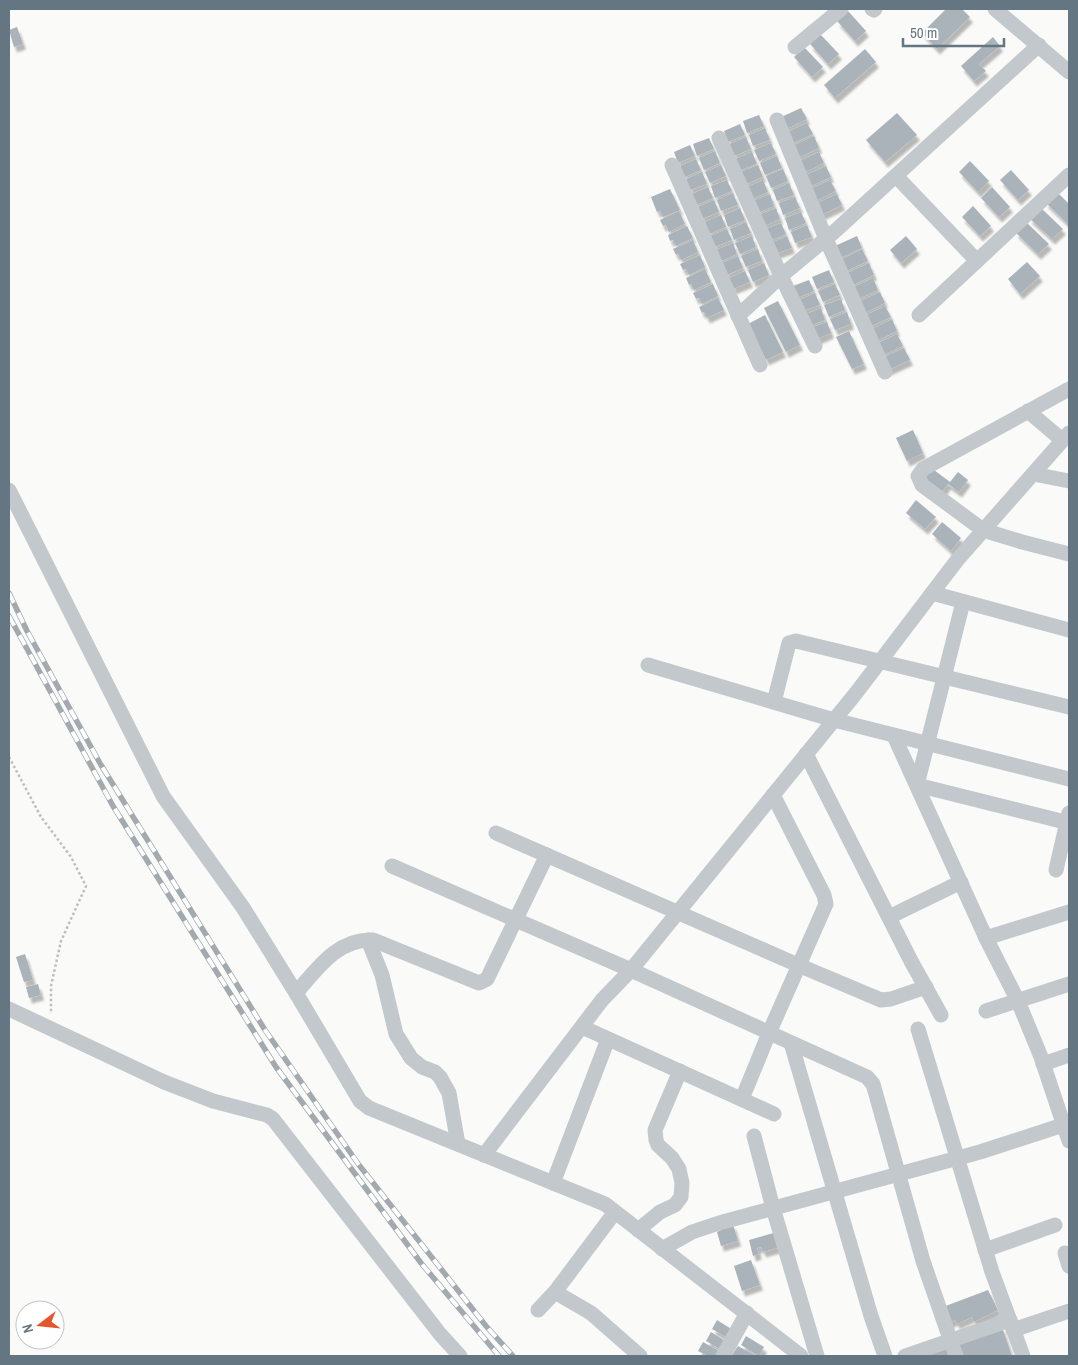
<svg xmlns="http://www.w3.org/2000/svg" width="1078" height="1365" viewBox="0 0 1078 1365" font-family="'Archivo Narrow',sans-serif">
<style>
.building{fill:#aab3b9;filter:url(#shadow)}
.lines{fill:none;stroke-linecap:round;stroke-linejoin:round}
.path{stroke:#bbbfc2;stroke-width:2.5;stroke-dasharray:2.5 2.5;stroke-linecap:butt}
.street{stroke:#c3c8cc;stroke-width:15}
.rail-casing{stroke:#a2aab0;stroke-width:5.5}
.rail{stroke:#fff;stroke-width:4;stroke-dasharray:11;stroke-linecap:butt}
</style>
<defs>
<filter id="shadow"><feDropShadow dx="3" dy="5.5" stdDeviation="1" flood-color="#0004"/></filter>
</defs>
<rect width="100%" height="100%" fill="#fafaf8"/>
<!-- building -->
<g class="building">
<polygon points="946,9 962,9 970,17 937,49 922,33"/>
<polygon points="848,11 866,31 855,41 837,21"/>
<polygon points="17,27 23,44 14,47 9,30"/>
<polygon points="820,34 839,54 828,64 810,44"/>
<polygon points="993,37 1000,46 979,64 986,71 974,81 961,66"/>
<polygon points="804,47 823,67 812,77 794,57"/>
<polygon points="865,49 876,62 835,98 824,85"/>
<polygon points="801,108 807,119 785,130 779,118"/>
<polygon points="897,113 917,135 885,162 866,140"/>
<polygon points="759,115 764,126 747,133 743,121"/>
<polygon points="807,123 813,134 791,144 785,133"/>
<polygon points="740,124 745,135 728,142 724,131"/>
<polygon points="765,128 770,140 753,146 749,135"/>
<polygon points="814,136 819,148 798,158 792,146"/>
<polygon points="746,137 751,149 734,156 730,144"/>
<polygon points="709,138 714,149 697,156 693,144"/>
<polygon points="771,143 776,154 759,161 754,150"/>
<polygon points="690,145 695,156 678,163 674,152"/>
<polygon points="715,151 720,163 704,170 699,158"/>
<polygon points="752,152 757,164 740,170 735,159"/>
<polygon points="819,152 824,163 802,174 797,162"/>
<polygon points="777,156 782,168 765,175 760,163"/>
<polygon points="696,159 701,170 685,177 680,166"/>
<polygon points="970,161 989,181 978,192 959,172"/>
<polygon points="721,165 726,176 710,183 705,172"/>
<polygon points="758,165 763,177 746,184 741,172"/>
<polygon points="826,166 831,177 809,187 804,176"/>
<polygon points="783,169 788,181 771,188 766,176"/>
<polygon points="1011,170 1029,190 1018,200 1000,180"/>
<polygon points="702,172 707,184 690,190 686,179"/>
<polygon points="727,180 732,191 715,198 711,186"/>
<polygon points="763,180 768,192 752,199 747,187"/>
<polygon points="830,180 836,191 814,202 808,190"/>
<polygon points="789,183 794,195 777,201 773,190"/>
<polygon points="708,187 713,198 696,205 692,194"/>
<polygon points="992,187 1010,207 999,217 981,198"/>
<polygon points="670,189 680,210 663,217 660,211 657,212 651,197"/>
<polygon points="1056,191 1069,204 1069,222 1068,224 1045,202"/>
<polygon points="733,193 738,205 721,211 717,200"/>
<polygon points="770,194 774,206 758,213 753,201"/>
<polygon points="837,194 842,205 821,215 815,204"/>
<polygon points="795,197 800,208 783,215 779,203"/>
<polygon points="714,200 719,212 702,219 698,207"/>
<polygon points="973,206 991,226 980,236 962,217"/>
<polygon points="1040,207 1063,229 1052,239 1029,218"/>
<polygon points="740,208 745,220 728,227 724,215"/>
<polygon points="776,208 780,219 764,226 759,215"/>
<polygon points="679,211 685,224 669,232 666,225 663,226 660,220"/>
<polygon points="801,212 806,223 789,230 785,218"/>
<polygon points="721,215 726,227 709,234 705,222"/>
<polygon points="746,222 751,233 734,240 730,229"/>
<polygon points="1026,222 1049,244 1038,254 1015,232"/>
<polygon points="781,223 786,234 769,241 765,229"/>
<polygon points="807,225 812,237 795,243 791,232"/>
<polygon points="687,226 693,238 676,246 673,240 670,241 668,235"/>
<polygon points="727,229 732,240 715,247 710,236"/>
<polygon points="752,236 756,247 740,254 735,243"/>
<polygon points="787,236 792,248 775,254 771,243"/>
<polygon points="857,236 862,248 840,258 835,246"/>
<polygon points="906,236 917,249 901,263 890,250"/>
<polygon points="693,240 698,252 681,260 678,254 676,255 673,249"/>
<polygon points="733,243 737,254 721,261 716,250"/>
<polygon points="758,249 762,261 746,267 741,256"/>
<polygon points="862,249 868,261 846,271 840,260"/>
<polygon points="700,255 705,267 689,275 686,269 683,270 680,264"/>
<polygon points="738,256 743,268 727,275 722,263"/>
<polygon points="1027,262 1040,276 1020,294 1008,279"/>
<polygon points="764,263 769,275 753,282 748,270"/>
<polygon points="869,263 874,275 853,285 847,273"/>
<polygon points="705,269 711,282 694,290 691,284 689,285 686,278"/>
<polygon points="829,270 834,282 817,289 812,277"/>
<polygon points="745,271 750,282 733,289 729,278"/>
<polygon points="873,278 878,290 856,300 851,288"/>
<polygon points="809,280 814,291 797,298 793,286"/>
<polygon points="713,284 718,296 702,304 699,298 696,299 693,293"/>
<polygon points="835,284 840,295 823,302 818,291"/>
<polygon points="880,292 885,303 863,314 858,302"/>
<polygon points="815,293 820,305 803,311 799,300"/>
<polygon points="718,298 724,310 707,318 704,312 702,313 699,307"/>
<polygon points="841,299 845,310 829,317 824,305"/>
<polygon points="778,301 800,345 786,352 764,308"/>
<polygon points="885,306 891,317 869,327 864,316"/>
<polygon points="821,308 825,320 809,326 804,315"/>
<polygon points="847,312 851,324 835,330 830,319"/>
<polygon points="765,315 783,352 766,360 748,324"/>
<polygon points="892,319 897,331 876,341 870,330"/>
<polygon points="827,322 831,333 815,340 810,328"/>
<polygon points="849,331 864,364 852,369 836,337"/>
<polygon points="897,334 903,346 881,356 876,344"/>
<polygon points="904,348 910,360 888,370 882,358"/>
<polygon points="913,430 923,453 907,461 896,438"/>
<polygon points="930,467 950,482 958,472 968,480 959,492 948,484 942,492 923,477"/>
<polygon points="916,500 936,517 925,529 906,513"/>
<polygon points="942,522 961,538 951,551 932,534"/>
<polygon points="25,954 33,980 24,982 16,957"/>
<polygon points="38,984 41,995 29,998 26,987"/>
<polygon points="733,1224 738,1241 721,1246 717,1232"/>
<polygon points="777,1232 781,1247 763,1252 761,1247 757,1248 759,1254 753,1256 749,1240"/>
<polygon points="751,1260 760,1285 742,1291 734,1266"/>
<polygon points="988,1290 998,1310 974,1322 972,1317 957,1324 955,1320 949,1323 943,1307"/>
<polygon points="717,1320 733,1330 728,1338 712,1329"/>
<polygon points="1002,1327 1012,1356 959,1356 955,1343"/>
<polygon points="711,1332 727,1342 722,1350 706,1341"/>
<polygon points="746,1336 764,1347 759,1356 741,1345"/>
<polygon points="703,1342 719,1351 717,1356 708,1356 698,1351"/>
<polygon points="738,1346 756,1356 735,1356 732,1355"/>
<polygon points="948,1346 952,1356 919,1356"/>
</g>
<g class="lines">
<!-- path -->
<polyline class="path" points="9,757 41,817 71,857 86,886 61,941 51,986 51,1014"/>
<!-- street -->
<g class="street">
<polyline points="872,9 874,10 875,9"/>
<polyline points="995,9 1069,72"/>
<polyline points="795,47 841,9"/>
<polyline points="777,120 826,239 885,372"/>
<polyline points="719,138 781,276 815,346"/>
<polyline points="672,165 760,365"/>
<polyline points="896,176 977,261"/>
<polyline points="919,315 1069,175"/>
<polyline points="738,316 781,276 834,232 1039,45"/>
<polyline points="1069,389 923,469 918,476 922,485 983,530 1022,542 1069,554"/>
<polyline points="1028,411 1062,440"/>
<polyline points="1033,474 1069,481"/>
<polyline points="9,490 163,796 242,906 296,993 360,1101 369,1108 605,1204 801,1356"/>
<polyline points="932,593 1069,630"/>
<polyline points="963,602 917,785 1069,823"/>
<polyline points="648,665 834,720 1069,779"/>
<polyline points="774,702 789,643 796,641 1069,707"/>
<polyline points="894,736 986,938 1018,1001 1041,1057 1069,1141"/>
<polyline points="806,754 911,961 941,1015"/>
<polyline points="496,833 798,965 881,1000 891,999 926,987"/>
<polyline points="392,866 631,970 867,1077 873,1084 923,1261 956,1356"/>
<polyline points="1056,870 1069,813"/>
<polyline points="889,917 961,882"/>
<polyline points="986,938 1069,912"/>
<polyline points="368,940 382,975 396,1034 411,1058 422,1067 435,1072 440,1077 449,1093 458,1144"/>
<path d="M296 993C317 969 338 938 373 940L479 983 487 979 547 855"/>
<polyline points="9,1009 164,1082 213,1101 267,1115 273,1119 440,1334 460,1356"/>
<polyline points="986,1011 1069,984"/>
<polyline points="582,1027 774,1114"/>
<polyline points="918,1029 992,1272 1023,1356"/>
<polyline points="791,1043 871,1316 885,1356"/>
<polyline points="1043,1064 1069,1055"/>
<polyline points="742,1099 769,1033 826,904 824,895 773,795"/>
<polyline points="754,1136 773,1208 817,1356"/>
<polyline points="484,1155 602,1000 631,970 856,693 958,559 1069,433"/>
<polyline points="553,1183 608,1039"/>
<polyline points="638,1230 660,1212 675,1205 681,1197 682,1183 679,1169 672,1158 658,1145 656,1140 655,1130 680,1071"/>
<polyline points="662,1249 692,1232 719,1223 980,1152 1069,1123"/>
<polyline points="985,1250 1055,1225"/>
<polyline points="1065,1253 1069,1266"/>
<polyline points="555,1292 591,1313 640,1356"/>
<polyline points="538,1310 555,1292 615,1212"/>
<polyline points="1013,1330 1069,1311"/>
<polyline points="723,1356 747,1313"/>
<polyline points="905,1356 1010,1320"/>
</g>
<defs>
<g id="rail">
<polyline points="9,593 27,631 101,765 265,1030 359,1165 486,1326 513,1356"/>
<polyline points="9,616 113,806 276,1067 421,1263 499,1356"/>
</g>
</defs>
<!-- rail casing -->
<use href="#rail" class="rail-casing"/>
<!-- rail -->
<use href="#rail" class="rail"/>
</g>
<!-- border -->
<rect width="1078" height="1365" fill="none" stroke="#657683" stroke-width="20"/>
<!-- north arrow -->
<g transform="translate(40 1325) rotate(254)"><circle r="24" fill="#ffffff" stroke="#c1c8cd"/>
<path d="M0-4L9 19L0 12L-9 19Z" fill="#e4572e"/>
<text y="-8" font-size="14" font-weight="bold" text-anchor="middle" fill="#657683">N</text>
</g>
<!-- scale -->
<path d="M903 38v8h101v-8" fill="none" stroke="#657683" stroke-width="2.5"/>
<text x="910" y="38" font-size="15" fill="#657683" stroke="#ffffff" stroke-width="4" paint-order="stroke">50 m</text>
</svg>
